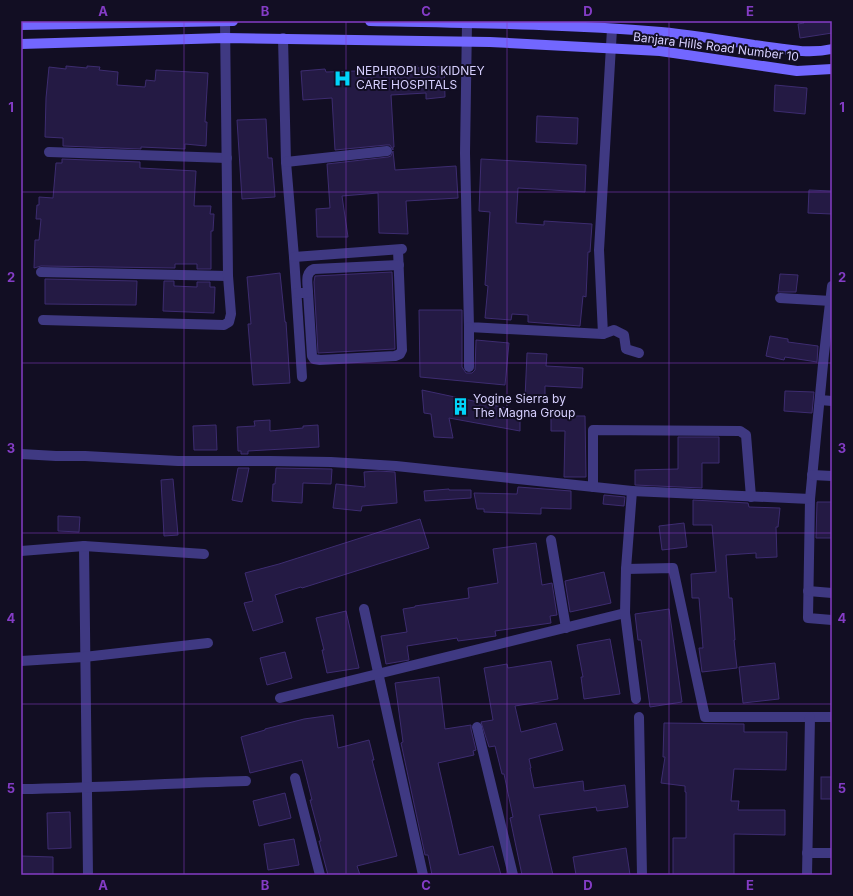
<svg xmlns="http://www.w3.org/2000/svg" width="853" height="896" viewBox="0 0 853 896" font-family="Inter,sans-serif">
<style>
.building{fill:#241a44;stroke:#3d2c70}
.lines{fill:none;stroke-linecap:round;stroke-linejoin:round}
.minor{stroke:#3f3982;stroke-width:10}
.secondary{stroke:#7267ff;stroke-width:10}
.grid{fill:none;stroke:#843cc5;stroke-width:1;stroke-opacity:0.55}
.labels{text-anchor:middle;stroke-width:4;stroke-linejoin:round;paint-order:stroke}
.street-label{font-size:12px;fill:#d7d0ff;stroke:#120e23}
.poi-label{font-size:12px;fill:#d7d0ff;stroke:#120e23;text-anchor:start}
.neatline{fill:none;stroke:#843cc5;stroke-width:1.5}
.grid-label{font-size:13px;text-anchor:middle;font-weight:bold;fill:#843cc5}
</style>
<rect width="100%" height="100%" fill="#120e23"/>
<!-- building -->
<g class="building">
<polygon points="803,21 832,21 832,33 800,38 798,24 804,23"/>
<polygon points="417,65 417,68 444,66 445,97 426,99 426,93 391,95 394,147 393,147 393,150 390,145 386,145 335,150 332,98 303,100 301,71 325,69 326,72 356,71 357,73 394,71 394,66"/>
<polygon points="66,66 87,68 87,66 100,67 99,70 118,72 117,85 145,87 146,80 155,81 156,70 208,73 205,122 207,122 206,146 185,144 185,149 141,147 141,149 63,146 63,138 45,137 46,98 49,67 66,69"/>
<polygon points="775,85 807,88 805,114 774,111"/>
<polygon points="537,116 578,118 577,144 536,142"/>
<polygon points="266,119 268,158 272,158 275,197 242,199 237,120"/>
<polygon points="393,151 395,170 456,166 458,198 406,201 408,234 379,233 378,193 342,196 348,237 317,237 316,209 330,208 327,164 388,157 391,156"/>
<polygon points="62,159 140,162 140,168 196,171 194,206 211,206 210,214 214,214 213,231 211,231 211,269 197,269 197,264 175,264 175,268 41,266 34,268 35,240 39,240 41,219 36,219 37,205 39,205 39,197 53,198 56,163 62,163"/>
<polygon points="481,159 586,165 585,192 518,188 516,223 544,225 544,221 592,224 590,252 588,252 586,297 583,296 580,326 528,322 528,315 512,314 511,320 485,318 488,286 485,285 490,212 479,211"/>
<polygon points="809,190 832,191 832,214 808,213"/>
<polygon points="392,272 395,349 318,353 314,282 315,276"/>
<polygon points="280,273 285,322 286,322 290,383 253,385 248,324 251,324 247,277"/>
<polygon points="780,274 798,275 796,292 778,292"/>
<polygon points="45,279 137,281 136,305 45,304"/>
<polygon points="164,281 174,281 174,286 197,287 197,282 210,282 210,287 215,287 214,313 163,311"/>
<polygon points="419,310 462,310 462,367 466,373 472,373 475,370 476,340 509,343 505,385 420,377"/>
<polygon points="770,336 788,339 788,342 818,346 817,362 785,357 784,360 766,356"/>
<polygon points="527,353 547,354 546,366 583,368 582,388 545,386 545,398 525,398"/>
<polygon points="422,390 520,411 520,431 449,418 453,438 434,437 431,414 424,413"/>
<polygon points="785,391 814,392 812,413 784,411"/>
<polygon points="551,416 585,416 586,477 564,477 565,431 551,431"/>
<polygon points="270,420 270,431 303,428 303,426 318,425 319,447 248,451 248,454 241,454 241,451 238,451 237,427 255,426 254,421"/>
<polygon points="216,425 217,450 194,450 193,426"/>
<polygon points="678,437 719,437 719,463 702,463 702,488 635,485 635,470 678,469"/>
<polygon points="238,468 249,468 242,502 232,500"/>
<polygon points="276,468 332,469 331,484 303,483 302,503 272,501 273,484 275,484"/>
<polygon points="378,471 395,472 397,503 362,506 361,511 333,508 336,484 365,487 364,472"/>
<polygon points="173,479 178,535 164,536 161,480"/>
<polygon points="518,487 571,491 571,509 541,508 541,514 484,512 484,509 477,509 474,493 517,494"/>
<polygon points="449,489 449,490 471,490 471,498 425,501 424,491"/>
<polygon points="604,495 625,497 624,506 603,504"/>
<polygon points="693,500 748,503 749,507 780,508 778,527 776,527 777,557 756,558 756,553 726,555 729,598 732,598 735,640 734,640 737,668 702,672 699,648 703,648 699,598 692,598 691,574 716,572 712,525 693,525"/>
<polygon points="817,502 832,502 832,538 816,538"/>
<polygon points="58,516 80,517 79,532 58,531"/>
<polygon points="420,519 429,548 302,588 301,587 275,595 283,622 253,631 244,603 253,601 245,573 279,564"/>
<polygon points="684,523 687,547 662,550 659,526"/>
<polygon points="536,543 542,585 552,583 557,615 550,616 551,623 495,631 496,636 458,641 457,638 407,646 409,660 386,664 381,636 407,632 403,609 415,607 415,606 469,598 468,588 498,583 493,549"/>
<polygon points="604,572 611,603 570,612 565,581"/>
<polygon points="669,609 682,702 650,707 641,640 638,640 635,614"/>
<polygon points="346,611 359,668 327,673 322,650 324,650 316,618"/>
<polygon points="610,639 620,694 584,699 581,677 583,677 577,645"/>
<polygon points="285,652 292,678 267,685 260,658"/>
<polygon points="551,661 558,699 515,706 521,732 556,723 563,750 529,759 531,768 530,768 534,788 583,781 584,791 625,785 628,807 597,811 596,807 539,815 553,875 522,875 510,818 513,817 504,774 502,774 495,746 489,747 481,722 493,720 484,668 507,664 508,668"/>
<polygon points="775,663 779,699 743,703 739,667"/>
<polygon points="439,677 445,729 471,725 471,729 476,750 473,751 474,755 438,763 459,855 493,846 501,875 432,875 428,855 425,855 401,743 403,742 395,683"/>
<polygon points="333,715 338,748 369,740 374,760 372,760 397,856 357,866 360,875 328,875 319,841 321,841 310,800 312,800 302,760 250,773 241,737 265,730 265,729 304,719"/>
<polygon points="664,723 744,724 744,732 787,732 786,770 734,769 731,801 739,801 738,810 785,810 785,835 734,834 734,875 673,875 673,838 686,838 686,792 685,792 685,786 661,783 665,757 663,757"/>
<rect x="821" y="777" width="11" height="22"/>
<polygon points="285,793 291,818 259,826 253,801"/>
<polygon points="70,812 71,848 48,849 47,813"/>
<polygon points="294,839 299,865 268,870 264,844"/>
<polygon points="626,848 630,875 576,875 573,857"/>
<polygon points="21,856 53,857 53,875 21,875"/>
</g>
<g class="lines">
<!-- minor -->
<g class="minor">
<polyline points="467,23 465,153 469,327 603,334 599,250 612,29"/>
<polyline points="283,38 286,162 294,257 302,377"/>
<polyline points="49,152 227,158"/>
<polyline points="286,162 387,151"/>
<polyline points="294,257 402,249"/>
<polyline points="41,272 228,276"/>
<polyline points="832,286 824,354 810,499 808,618 832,620"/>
<polyline points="297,293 308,293 312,356 314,359 320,360 395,356 400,354 402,350 398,250"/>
<path d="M308 293C308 284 304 273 314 269L399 265"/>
<polyline points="780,298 831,301"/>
<polyline points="43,320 224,325 229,322 231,314 228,276 225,21"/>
<polyline points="603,334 614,330 624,335 626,349 639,353"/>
<polyline points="469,367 469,327"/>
<polyline points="820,400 832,401"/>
<polyline points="21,454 56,456 85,456 178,461 271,461 331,462 396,466 632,491"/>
<polyline points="812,475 832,476"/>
<polyline points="593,487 593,430 740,431 746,435 751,497"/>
<polyline points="551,540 566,628"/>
<polyline points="84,546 88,875"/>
<polyline points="21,551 84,546 204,554"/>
<polyline points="626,569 673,568 705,717 832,717"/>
<polyline points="808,591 832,593"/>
<polyline points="364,609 423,875"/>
<polyline points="21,661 84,657 208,643"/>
<polyline points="280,698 625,613"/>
<polyline points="636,699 625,613 626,569 632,491 810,499"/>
<polyline points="639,717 642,875"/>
<polyline points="477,727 513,875"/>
<polyline points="295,778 320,875"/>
<path d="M21 789C96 788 171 783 246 781"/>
<polyline points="807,853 832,853"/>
<polyline points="807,875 810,717"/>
</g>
<!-- secondary -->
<g class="secondary">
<path d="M370 21C467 23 564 24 661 32 692 35 723 40 754 45 780 48 806 55 832 49"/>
<polyline points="21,25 233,21"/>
<polyline points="21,44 225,38 490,42 660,51 797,71 832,69"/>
</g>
</g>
<!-- grid -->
<path class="grid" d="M184 21V875M346 21V875M507 21V875M669 21V875M21 192H832M21 363H832M21 533H832M21 704H832"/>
<!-- icons -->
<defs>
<symbol id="hospital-bare" viewBox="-9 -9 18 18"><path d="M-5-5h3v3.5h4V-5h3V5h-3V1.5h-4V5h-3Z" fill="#01d4fa" stroke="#120e23" stroke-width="2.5" paint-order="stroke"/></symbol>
<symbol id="building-bare" viewBox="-9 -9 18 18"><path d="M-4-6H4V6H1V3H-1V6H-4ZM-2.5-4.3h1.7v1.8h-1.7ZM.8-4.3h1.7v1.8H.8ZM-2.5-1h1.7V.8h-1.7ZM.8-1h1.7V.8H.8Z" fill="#01d4fa" stroke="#120e23" stroke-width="2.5" paint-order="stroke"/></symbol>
</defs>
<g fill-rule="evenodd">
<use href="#hospital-bare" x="330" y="66" width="25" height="25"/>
<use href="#building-bare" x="448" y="394" width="25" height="25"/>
</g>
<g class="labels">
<!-- street labels -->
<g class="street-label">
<text transform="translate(716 47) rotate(7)" y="4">Banjara Hills Road Number 10</text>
</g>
<!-- poi labels -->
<g class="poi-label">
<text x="356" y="75">NEPHROPLUS KIDNEY<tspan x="356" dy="14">CARE HOSPITALS</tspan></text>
<text x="473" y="403">Yogine Sierra by<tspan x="473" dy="14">The Magna Group</tspan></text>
</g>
</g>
<!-- border -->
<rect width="853" height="896" fill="none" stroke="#120e23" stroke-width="44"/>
<rect x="22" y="22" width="809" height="852" class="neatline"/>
<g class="grid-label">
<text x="103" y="16">A</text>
<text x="265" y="16">B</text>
<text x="426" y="16">C</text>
<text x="588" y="16">D</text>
<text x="750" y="16">E</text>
<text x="11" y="112">1</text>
<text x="842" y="112">1</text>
<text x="11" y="282">2</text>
<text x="842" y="282">2</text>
<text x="11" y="453">3</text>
<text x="842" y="453">3</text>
<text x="11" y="623">4</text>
<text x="842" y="623">4</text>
<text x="11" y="793">5</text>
<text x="842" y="793">5</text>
<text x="103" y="890">A</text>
<text x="265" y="890">B</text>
<text x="426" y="890">C</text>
<text x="588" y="890">D</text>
<text x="750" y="890">E</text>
</g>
</svg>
